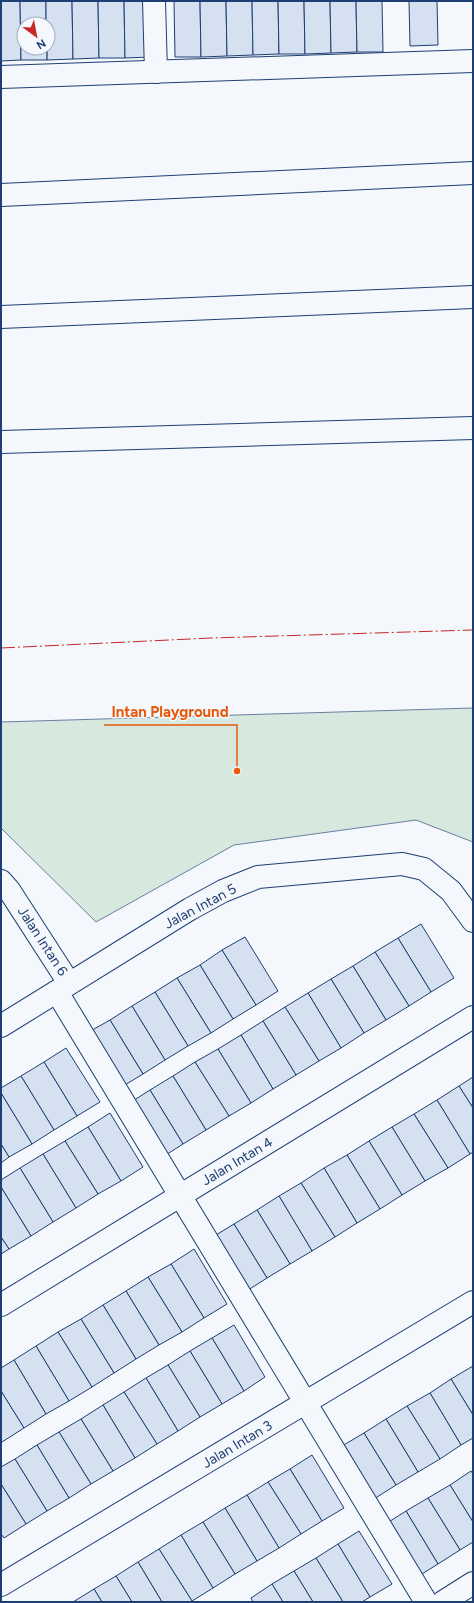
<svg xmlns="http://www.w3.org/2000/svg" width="474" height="1603" viewBox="0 0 474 1603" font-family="Figtree,sans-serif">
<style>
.green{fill:#d7e8df;stroke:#687fa3}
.building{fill:#d5e0f0;stroke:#1d3f73}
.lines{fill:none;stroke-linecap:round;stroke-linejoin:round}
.minor-casing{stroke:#1d3f73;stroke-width:24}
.minor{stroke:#f4f7fb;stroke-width:22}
.power{stroke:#c62828;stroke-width:1;stroke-dasharray:14 3 2 3;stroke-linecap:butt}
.labels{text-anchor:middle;stroke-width:3;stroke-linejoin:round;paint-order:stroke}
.street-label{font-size:14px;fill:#1d3f73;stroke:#f4f7fb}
.leader{fill:none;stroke:#e8590c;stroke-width:1.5}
.callout-dot{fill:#e8590c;stroke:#f4f7fb;stroke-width:1.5}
.callout-label{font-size:15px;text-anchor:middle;font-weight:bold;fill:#e8590c;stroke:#f4f7fb;stroke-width:3;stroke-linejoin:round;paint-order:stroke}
</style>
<rect width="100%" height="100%" fill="#f4f7fb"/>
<!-- green -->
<polygon class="green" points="473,708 473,842 416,820 234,845 96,922 1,828 1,722"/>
<!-- building -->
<g class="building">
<polygon points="1,1 20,1 21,60 1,61"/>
<polygon points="20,1 46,1 46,24 24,24 24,48 47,48 47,60 21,60"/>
<polygon points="46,1 72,1 73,59 47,60 48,24 46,24"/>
<polygon points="72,1 98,1 99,58 73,59"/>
<polygon points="98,1 124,1 125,58 99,58"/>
<polygon points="124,1 150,1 151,57 125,58"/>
<polygon points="174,1 200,1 201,57 175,57"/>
<polygon points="200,1 226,1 227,56 201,57"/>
<polygon points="226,1 252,1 253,55 227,56"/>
<polygon points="252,1 278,1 279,54 253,55"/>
<polygon points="278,1 304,1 305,54 279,54"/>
<polygon points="304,1 330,1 331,53 305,54"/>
<polygon points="330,1 356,1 357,52 331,53"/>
<polygon points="356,1 382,1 383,52 357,52"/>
<polygon points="409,1 437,1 438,45 410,46"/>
<polygon points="421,924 454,978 431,992 398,938"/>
<polygon points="245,937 278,991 256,1005 222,950"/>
<polygon points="398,938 431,992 409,1006 375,952"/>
<polygon points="222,950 256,1005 233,1019 200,965"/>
<polygon points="375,952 409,1006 386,1020 353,966"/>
<polygon points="200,965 233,1019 211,1033 177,978"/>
<polygon points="353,966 386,1020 364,1033 331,979"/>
<polygon points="177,978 211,1033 188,1046 155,992"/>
<polygon points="331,979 364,1033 341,1048 308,993"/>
<polygon points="155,992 188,1046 165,1060 132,1006"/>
<polygon points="308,993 341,1048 319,1061 285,1007"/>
<polygon points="132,1006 165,1060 143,1074 110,1020"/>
<polygon points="285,1007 319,1061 296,1075 263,1021"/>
<polygon points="110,1020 143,1074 120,1088 87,1033"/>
<polygon points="263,1021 296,1075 273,1089 241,1035"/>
<polygon points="241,1035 273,1089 251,1103 218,1049"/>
<polygon points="66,1048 100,1102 77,1116 44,1062"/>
<polygon points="218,1049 251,1103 229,1116 195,1062"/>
<polygon points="44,1062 77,1116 54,1130 21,1076"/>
<polygon points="195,1062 229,1116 206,1130 173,1076"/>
<polygon points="21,1076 54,1130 32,1144 1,1093 1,1088"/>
<polygon points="173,1076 206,1130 183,1144 150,1090"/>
<polygon points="473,1077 473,1108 459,1086"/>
<polygon points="459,1086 473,1108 473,1152 470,1154 437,1100"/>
<polygon points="150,1090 183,1144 161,1158 128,1104"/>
<polygon points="1,1093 32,1144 9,1157 1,1144"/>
<polygon points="437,1100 470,1154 448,1168 414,1114"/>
<polygon points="110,1113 143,1167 121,1181 88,1127"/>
<polygon points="414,1114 448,1168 425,1181 392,1127"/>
<polygon points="88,1127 121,1181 98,1194 65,1141"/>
<polygon points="392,1127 425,1181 402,1195 369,1141"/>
<polygon points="65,1141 98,1194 76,1208 43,1154"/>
<polygon points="369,1141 402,1195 380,1209 347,1155"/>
<polygon points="1,1144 9,1157 1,1163"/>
<polygon points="43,1154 76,1208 53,1222 20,1168"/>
<polygon points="347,1155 380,1209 357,1223 324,1168"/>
<polygon points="20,1168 53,1222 31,1236 1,1187 1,1180"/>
<polygon points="324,1168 357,1223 335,1237 301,1183"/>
<polygon points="301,1183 335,1237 312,1251 279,1196"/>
<polygon points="1,1187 31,1236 9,1249 1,1237"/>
<polygon points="279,1196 312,1251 290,1264 257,1210"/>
<polygon points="257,1210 290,1264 267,1278 234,1224"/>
<polygon points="234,1224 267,1278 245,1292 211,1238"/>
<polygon points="1,1237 9,1249 1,1254"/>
<polygon points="194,1249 227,1304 204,1318 171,1264"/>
<polygon points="171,1264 204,1318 182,1332 148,1277"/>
<polygon points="148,1277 182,1332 159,1345 126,1291"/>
<polygon points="126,1291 159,1345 136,1359 103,1305"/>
<polygon points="103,1305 136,1359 114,1373 81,1319"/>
<polygon points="81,1319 114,1373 92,1387 58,1332"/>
<polygon points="234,1325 265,1377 244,1391 212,1338"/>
<polygon points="58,1332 92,1387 69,1401 36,1346"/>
<polygon points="212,1338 244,1391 222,1404 190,1351"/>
<polygon points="36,1346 69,1401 46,1414 14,1360"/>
<polygon points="190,1351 222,1404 200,1417 168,1365"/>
<polygon points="14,1360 46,1414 24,1428 1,1391 1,1368"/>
<polygon points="168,1365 200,1417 178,1431 146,1378"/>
<polygon points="473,1366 473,1415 451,1379"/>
<polygon points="146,1378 178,1431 157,1444 124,1392"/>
<polygon points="451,1379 473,1415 473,1438 461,1445 430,1393"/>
<polygon points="1,1391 24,1428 2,1442 1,1441"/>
<polygon points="124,1392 157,1444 135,1458 103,1405"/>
<polygon points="430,1393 461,1445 440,1459 407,1406"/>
<polygon points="103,1405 135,1458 113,1471 81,1419"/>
<polygon points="407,1406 440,1459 418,1472 386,1419"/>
<polygon points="81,1419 113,1471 91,1484 59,1432"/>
<polygon points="386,1419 418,1472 396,1485 364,1433"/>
<polygon points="59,1432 91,1484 69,1498 37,1445"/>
<polygon points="364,1433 396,1485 374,1499 342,1446"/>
<polygon points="37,1445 69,1498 47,1511 15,1459"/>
<polygon points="312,1455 344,1508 322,1521 290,1469"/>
<polygon points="15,1459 47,1511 26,1524 1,1484 1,1467"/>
<polygon points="290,1469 322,1521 301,1534 268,1482"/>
<polygon points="471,1471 473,1474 473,1522 450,1485"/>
<polygon points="268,1482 301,1534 279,1548 247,1495"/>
<polygon points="1,1484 26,1524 4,1538 1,1534"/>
<polygon points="450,1485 473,1522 473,1542 460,1550 428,1498"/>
<polygon points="247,1495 279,1548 257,1561 225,1508"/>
<polygon points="428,1498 460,1550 438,1564 406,1511"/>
<polygon points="225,1508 257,1561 235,1574 203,1522"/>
<polygon points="406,1511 438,1564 417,1577 384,1525"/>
<polygon points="203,1522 235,1574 213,1588 181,1535"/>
<polygon points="359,1531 392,1584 370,1597 338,1544"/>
<polygon points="181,1535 213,1588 192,1601 159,1549"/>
<polygon points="338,1544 370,1597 362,1602 343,1602 316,1558"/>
<polygon points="159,1549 192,1601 190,1602 162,1602 138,1562"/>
<polygon points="316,1558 343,1602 313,1602 294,1571"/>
<polygon points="138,1562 162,1602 132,1602 116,1576"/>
<polygon points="294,1571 313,1602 283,1602 272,1584"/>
<polygon points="116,1576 132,1602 102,1602 94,1589"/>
<polygon points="272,1584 283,1602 253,1602 251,1598"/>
<polygon points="94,1589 102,1602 73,1602"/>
</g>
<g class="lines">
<defs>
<g id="minor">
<polyline points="154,1 156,72"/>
<polyline points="1,77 473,61"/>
<polyline points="1,195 473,173"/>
<polyline points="1,317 473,297"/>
<polyline points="1,442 473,428"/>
<polyline points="1,881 9,890 69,983"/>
<polyline points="57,992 426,1602"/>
<polyline points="1,1026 190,909 223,891 258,877 402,864 424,869 451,891 473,921"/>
<polyline points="1,1305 473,1017"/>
<polyline points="1,1585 473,1302"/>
<polyline points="443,1602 473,1583"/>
</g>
</defs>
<!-- minor casing -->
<use href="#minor" class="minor-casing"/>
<!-- minor -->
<use href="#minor" class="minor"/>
<!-- power -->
<polyline class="power" points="1,648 211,638 473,630"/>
</g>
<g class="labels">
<!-- street labels -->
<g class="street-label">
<text transform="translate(200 906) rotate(-28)" y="5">Jalan Intan 5</text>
<text transform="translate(43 941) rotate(57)" y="5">Jalan Intan 6</text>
<text transform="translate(237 1161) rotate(-31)" y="5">Jalan Intan 4</text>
<text transform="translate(237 1444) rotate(-31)" y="5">Jalan Intan 3</text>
</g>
</g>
<!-- callouts -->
<path class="leader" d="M237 771L237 725H104"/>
<circle class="callout-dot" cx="237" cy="771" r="4"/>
<g class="callout-label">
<text x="170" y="717">Intan Playground</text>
</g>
<!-- border -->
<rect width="474" height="1603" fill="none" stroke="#1d3f73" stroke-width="4"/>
<!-- north arrow -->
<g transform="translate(36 36) rotate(148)"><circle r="19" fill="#f4f7fb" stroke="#9eadc5"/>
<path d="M0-3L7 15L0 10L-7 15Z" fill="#c62828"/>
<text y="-6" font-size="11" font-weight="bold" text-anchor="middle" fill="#1d3f73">N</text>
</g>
</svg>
